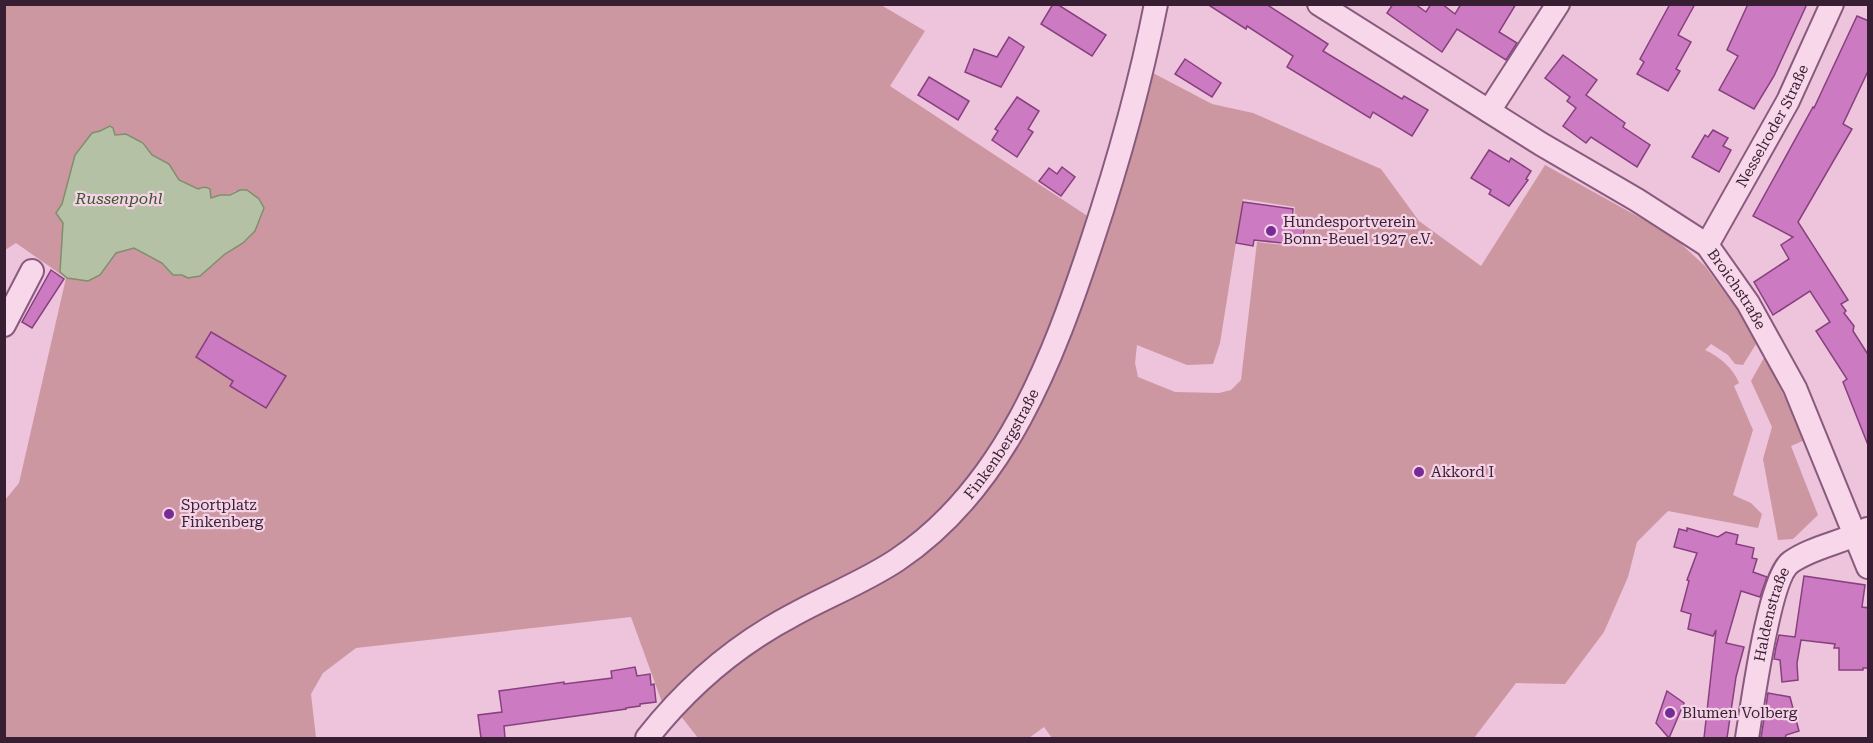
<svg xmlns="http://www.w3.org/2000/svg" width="1873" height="743" viewBox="0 0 1873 743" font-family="'Roboto Serif',serif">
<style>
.green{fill:#cc97a0;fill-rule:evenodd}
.water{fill:#b5c1a5;stroke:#7f8f6c;stroke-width:1.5}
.building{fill:#cc7ac1;stroke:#87407f;stroke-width:1.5}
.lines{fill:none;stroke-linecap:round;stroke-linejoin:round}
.minor-casing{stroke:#885a7d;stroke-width:26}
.minor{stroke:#f8d7ea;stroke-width:22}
.poi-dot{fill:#772b96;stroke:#f5d3e7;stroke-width:2}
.labels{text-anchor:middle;stroke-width:4.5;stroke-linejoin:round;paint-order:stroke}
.street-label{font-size:15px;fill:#381e33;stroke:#f5d3e7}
.poi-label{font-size:15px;fill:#381e33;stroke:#f5d3e7;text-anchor:start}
.water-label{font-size:16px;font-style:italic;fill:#3c582d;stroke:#f5d3e7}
</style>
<rect width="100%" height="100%" fill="#eec3dc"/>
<!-- green -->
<g class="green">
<path d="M5 5H881L925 31 890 86 1089 217 1141 109 1153 73 1212 104 1253 113 1381 169 1419 221 1481 266 1545 165 1646 221 1679 242 1705 266 1750 327 1756 344 1743 365 1735 364 1728 355 1711 344 1705 350C1720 357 1733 368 1739 383L1734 386 1753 430 1733 495 1751 503 1762 514 1758 528 1668 511 1637 542 1628 577 1604 632 1565 684 1516 683 1474 738H1052L1044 727 1029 738H698L680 715 663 705 631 617 356 648 323 673 311 694 316 738H5V500L19 483 66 278 16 243 5 250ZM113 131 115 135 143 142 152 155 169 165 179 180 198 189 201 187 210 189 211 198C219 196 229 196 235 191L264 208C255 237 250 239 226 254 217 260 209 269 200 276L173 275 162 263 134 248 116 253 100 275 60 272 63 223 56 213 62 204 69 178ZM1243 199 1295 207 1294 219 1307 221 1303 247 1257 242 1241 380 1231 390 1219 393 1175 392 1138 377 1135 363 1137 345 1187 365 1213 364 1220 343Z"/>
<polygon points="1765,356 1805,440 1791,446 1818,515 1793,539 1778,540 1763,459 1772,427 1751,381"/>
</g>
<!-- water -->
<path class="water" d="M110 126 113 128 115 135 126 134 143 143 152 155 169 164 179 180 198 189C202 187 206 186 210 189L211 198 220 195H230L240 190H247L259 199 264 208 255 231 243 243 225 254 200 276 188 278 182 275H173L162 263 134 248 116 253 100 275 88 281 67 278 60 272 63 223 56 213 62 204 75 155 92 133 100 131Z"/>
<!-- building -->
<g class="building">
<polygon points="1053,4 1057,4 1106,35 1092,56 1041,24"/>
<polygon points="1207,4 1266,4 1328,44 1323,51 1402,99 1404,96 1428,110 1412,136 1373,112 1370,118 1287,67 1293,56 1247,26 1246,29"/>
<polygon points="1393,4 1415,4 1426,12 1431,4 1442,4 1455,14 1461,4 1516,4 1499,32 1517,43 1506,60 1457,29 1442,52 1387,13"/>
<polygon points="1670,4 1695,4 1678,35 1691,42 1676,69 1680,71 1668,91 1637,74 1644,62 1640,59"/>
<polygon points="1748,4 1807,4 1774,76 1754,109 1719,90 1738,56 1727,50"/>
<polygon points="1857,16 1869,21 1869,69 1843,124 1852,129 1798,222 1848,300 1841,304 1846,311 1844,313 1854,326 1853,331 1869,356 1868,445 1843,382 1847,379 1816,331 1830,322 1810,291 1773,315 1754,282 1789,259 1781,245 1793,237 1753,216 1813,107 1814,108"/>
<polygon points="1009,37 1024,47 1001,87 965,72 974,49 997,57"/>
<polygon points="1563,55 1597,80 1586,95 1625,123 1623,127 1650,145 1637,167 1591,137 1586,143 1563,126 1576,108 1567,101 1570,97 1545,78"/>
<polygon points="1185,59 1221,83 1212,97 1175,74"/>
<polygon points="929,77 969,101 958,120 918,95"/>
<polygon points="1017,97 1039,111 1028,129 1033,132 1017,157 992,140 998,131 995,129"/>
<polygon points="1713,130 1728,138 1723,146 1731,150 1719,172 1692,157 1705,135 1708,137"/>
<polygon points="1489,150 1509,162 1511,158 1531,171 1526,179 1528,180 1509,206 1489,194 1491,190 1471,178"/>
<polygon points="1062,167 1075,177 1061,196 1039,181 1049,168 1057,174"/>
<polygon points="1243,202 1293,209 1292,221 1305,223 1302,245 1254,240 1253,246 1236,243"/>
<polygon points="51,270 64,279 32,328 22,322"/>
<polygon points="211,332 286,376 266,408 230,386 233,381 196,357"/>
<polygon points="1687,528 1718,537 1726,532 1738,535 1736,544 1754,548 1752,558 1757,559 1753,572 1767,577 1760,597 1741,591 1726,643 1744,647 1736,677 1727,738 1704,738 1716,630 1713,636 1688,629 1691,614 1681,611 1689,581 1687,580 1697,553 1674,547 1679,529 1687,531"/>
<polygon points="1804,576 1865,585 1862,607 1869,608 1869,668 1863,668 1863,670 1839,670 1839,648 1834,648 1835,644 1801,640 1797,663 1798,680 1782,682 1780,660 1774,659 1776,647 1779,635 1795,637"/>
<polygon points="635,667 637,676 650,674 651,685 654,684 656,702 640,704 640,706 626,708 626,709 504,726 505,738 481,738 478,715 502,712 499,691 564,682 564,684 612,678 611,671"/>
<polygon points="1667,691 1684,703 1669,738 1656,723"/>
<polygon points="1768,693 1790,697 1799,731 1786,735 1785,738 1761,738"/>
</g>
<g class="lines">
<defs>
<g id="minor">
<path id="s1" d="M1319 4 1541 144 1637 200 1707 245 1748 303 1795 388 1868 567"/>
<polyline points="1489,111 1558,4"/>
<path id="s2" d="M1707 245 1788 101 1832 4"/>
<polyline points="4,325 32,271"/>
<path id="s3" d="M647 738C687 687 736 645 793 615 827 596 864 582 897 560 1005 488 1053 359 1092 241 1118 163 1140 85 1156 4"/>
<path id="s4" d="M1747 738C1752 708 1769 577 1791 562 1814 546 1843 543 1867 529"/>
</g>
</defs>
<!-- minor casing -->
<use href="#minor" class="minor-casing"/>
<!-- minor -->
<use href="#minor" class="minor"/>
</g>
<!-- markers -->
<g class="poi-dot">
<circle cx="1271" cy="231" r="6"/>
<circle cx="1419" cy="472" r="6"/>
<circle cx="169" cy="514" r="6"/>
<circle cx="1670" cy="713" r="6"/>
</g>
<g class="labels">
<!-- street labels -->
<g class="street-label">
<text dy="5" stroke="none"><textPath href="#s2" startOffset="136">Nesselroder Straße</textPath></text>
<text dy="5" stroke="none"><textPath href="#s1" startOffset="510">Broichstraße</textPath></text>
<text dy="5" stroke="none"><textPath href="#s3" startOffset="468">Finkenbergstraße</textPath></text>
<text dy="5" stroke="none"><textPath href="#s4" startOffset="126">Haldenstraße</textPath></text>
</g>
<!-- poi labels -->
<g class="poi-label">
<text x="1283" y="227">Hundesportverein<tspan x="1283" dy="17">Bonn-Beuel 1927 e.V.</tspan></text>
<text x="1431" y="477">Akkord I</text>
<text x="181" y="510">Sportplatz<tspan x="181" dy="17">Finkenberg</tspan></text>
<text x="1682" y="718">Blumen Volberg</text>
</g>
<!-- water labels -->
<g class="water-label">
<text x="119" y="204">Russenpohl</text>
</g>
</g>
<!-- border -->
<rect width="1873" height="743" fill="none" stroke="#381e33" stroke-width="12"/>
</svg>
